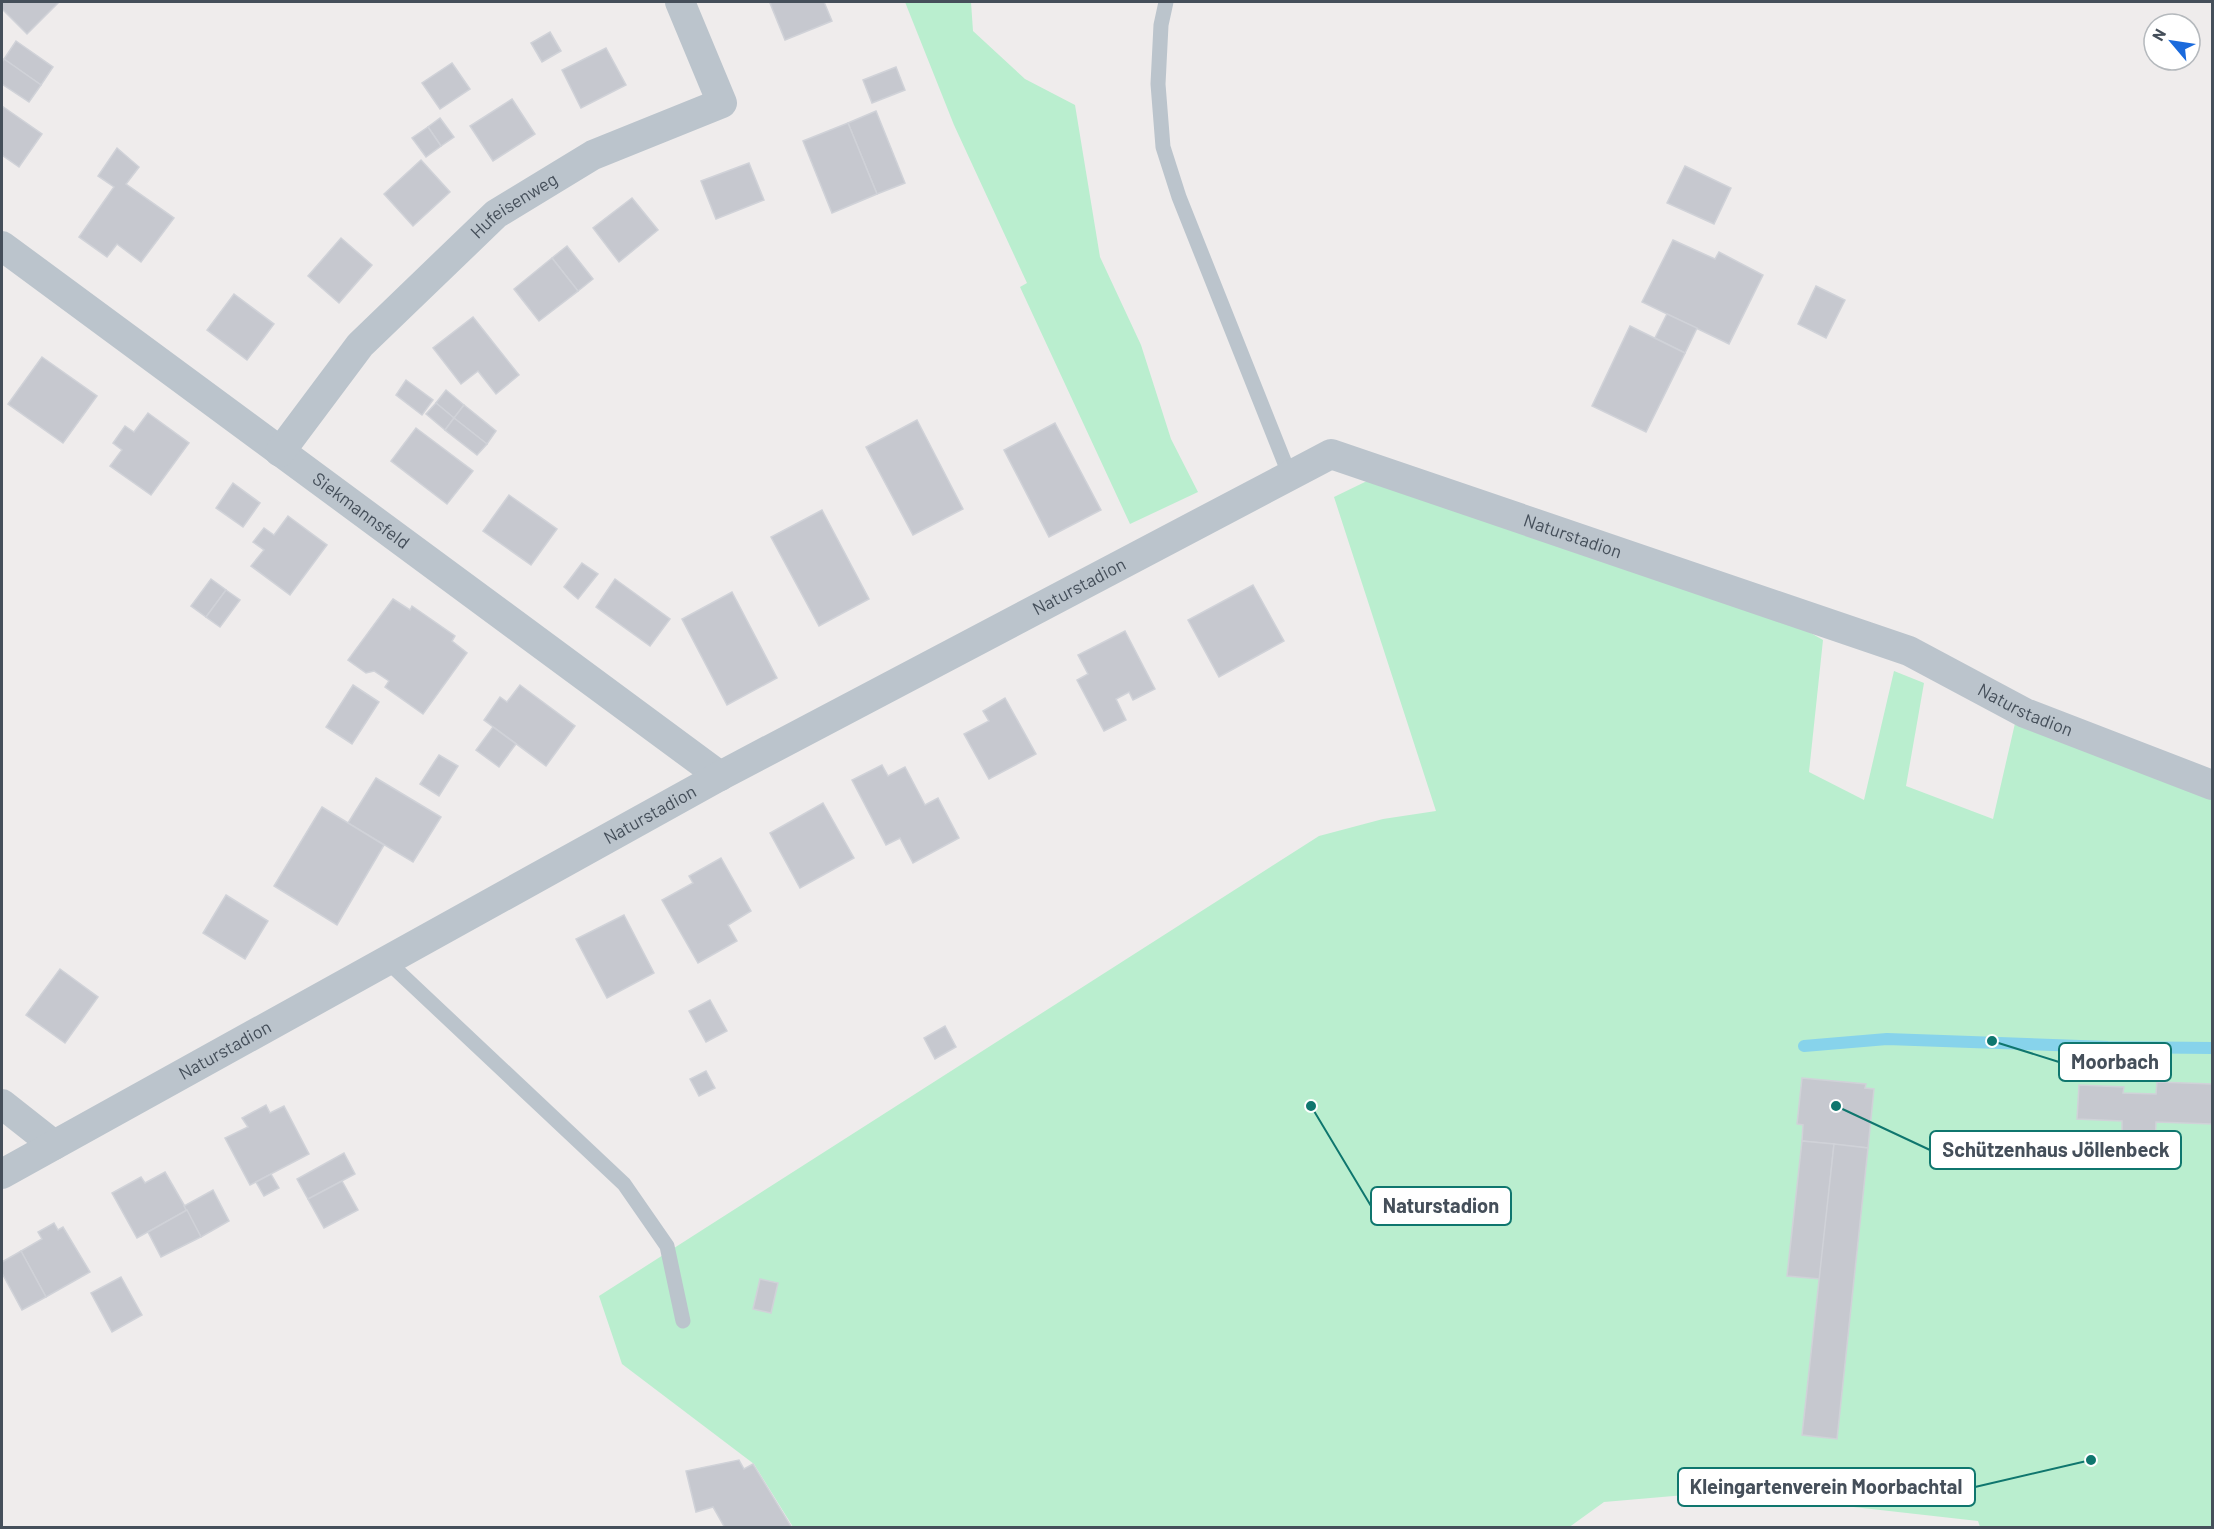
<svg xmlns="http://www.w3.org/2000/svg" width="2214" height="1529" viewBox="0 0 2214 1529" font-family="Barlow,sans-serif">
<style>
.green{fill:#baeecf}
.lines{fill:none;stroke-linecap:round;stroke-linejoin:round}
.stream{stroke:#87d3eb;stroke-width:12}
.building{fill:#c6c8cf;stroke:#d0d2d8;stroke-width:1.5}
.service{stroke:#bbc4cc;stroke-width:15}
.minor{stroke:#bbc4cc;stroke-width:30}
.labels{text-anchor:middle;stroke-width:4.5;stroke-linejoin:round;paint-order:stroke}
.street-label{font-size:18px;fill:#454f5a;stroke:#fff}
.leader{fill:none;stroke:#0f766e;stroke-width:2}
.callout-dot{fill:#0f766e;stroke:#fff;stroke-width:2}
.callout{fill:#fff;stroke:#0f766e;stroke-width:2}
.callout-label{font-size:20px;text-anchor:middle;font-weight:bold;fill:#454f5a}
</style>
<rect width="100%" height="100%" fill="#efecec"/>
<!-- green -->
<g class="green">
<polygon points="905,2 971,2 973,31 1025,79 1075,105 1100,257 1141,345 1171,439 1198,492 1130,524 1020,287 1027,283 954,125"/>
<polygon points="1367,481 1802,628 1823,640 1809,772 1864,800 1894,671 1924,683 1906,786 1993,819 2016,719 2212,793 2212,1527 1980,1527 1978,1521 1720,1492 1604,1502 1568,1528 793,1527 754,1464 622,1364 599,1296 1319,836 1383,819 1436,811 1334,497"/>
</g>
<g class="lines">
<!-- stream -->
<polyline class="stream" points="1804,1046 1887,1039 2108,1047 2212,1048"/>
</g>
<!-- building -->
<g class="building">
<polygon points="2,2 59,2 27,34 2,9"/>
<polygon points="772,2 824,2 832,21 785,40 770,3"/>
<polygon points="550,32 561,51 542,62 531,43"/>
<polygon points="16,41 53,67 41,85 4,59"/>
<polygon points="606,48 626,85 581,108 562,70"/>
<polygon points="4,59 41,85 29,102 2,84 2,62"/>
<polygon points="452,63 470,89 440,109 422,83"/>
<polygon points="896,67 905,90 872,103 863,80"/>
<polygon points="512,99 535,134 493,161 470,126"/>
<polygon points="2,106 42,134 19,167 2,155"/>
<polygon points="876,111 905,183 877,194 848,123"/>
<polygon points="440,118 454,137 441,146 428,127"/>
<polygon points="848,123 877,194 832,213 803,141"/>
<polygon points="428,127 441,146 426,157 412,138"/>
<polygon points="117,148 139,167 126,184 174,218 141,262 117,244 107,257 79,237 114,187 98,176"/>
<polygon points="421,160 450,192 413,226 384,194"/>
<polygon points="749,163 764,200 716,219 701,181"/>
<polygon points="1685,166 1731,188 1714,224 1667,203"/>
<polygon points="632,198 658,230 619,262 593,228"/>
<polygon points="341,238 372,265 339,303 308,276"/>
<polygon points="1673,240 1715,259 1719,252 1763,275 1729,344 1642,302"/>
<polygon points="567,246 593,279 578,291 552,258"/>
<polygon points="552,258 578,291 539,321 514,289"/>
<polygon points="1816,286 1845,300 1826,338 1798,324"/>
<polygon points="234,294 274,324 247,360 207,330"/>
<polygon points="1667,314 1697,328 1685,353 1655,338"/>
<polygon points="473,317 519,375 496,394 478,371 461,384 433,348"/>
<polygon points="1630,326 1685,353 1646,432 1592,406"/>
<polygon points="42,357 97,396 63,443 8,404"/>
<polygon points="406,380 433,400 422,415 396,395"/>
<polygon points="446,390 464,405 454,418 436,403"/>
<polygon points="436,403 454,418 445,430 426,414"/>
<polygon points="464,405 496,431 487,444 454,418"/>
<polygon points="148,413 189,443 151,495 110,466 122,450 113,443 125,426 134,432"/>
<polygon points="454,418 487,444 477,455 445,430"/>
<polygon points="917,420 963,509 913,535 866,447"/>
<polygon points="1055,423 1101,510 1049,537 1004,450"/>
<polygon points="416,428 473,471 447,504 391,461"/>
<polygon points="233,483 260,503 243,527 216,508"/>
<polygon points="509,495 557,529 531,565 483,531"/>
<polygon points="822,510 869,599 819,626 771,537"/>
<polygon points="288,516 327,545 290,595 251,566 264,550 253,542 264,528 274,535"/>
<polygon points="582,563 598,574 578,599 564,587"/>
<polygon points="211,579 226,590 206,617 191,606"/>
<polygon points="615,579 670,619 650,646 596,607"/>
<polygon points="1253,585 1284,641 1219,677 1188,620"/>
<polygon points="226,590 240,600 220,627 206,617"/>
<polygon points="732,592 777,678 727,705 682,619"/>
<polygon points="393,599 410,610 412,606 455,636 452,641 467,653 423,714 385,687 389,681 374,671 366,673 348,660"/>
<polygon points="1125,631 1155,689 1133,700 1129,692 1116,699 1126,720 1104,731 1077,680 1088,674 1078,655"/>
<polygon points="353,685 379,702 352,744 326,727"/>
<polygon points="520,685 575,726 546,766 484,720 500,697 507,702"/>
<polygon points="1005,698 1036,754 989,779 964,734 989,721 983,711"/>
<polygon points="493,727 516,744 499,767 476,750"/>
<polygon points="439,755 458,766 439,796 420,784"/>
<polygon points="882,765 888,776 905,767 925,805 938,798 959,838 913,863 900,838 886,845 852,780"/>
<polygon points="376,778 441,817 413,862 348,823"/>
<polygon points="823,803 854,858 800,888 770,833"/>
<polygon points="322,807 384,845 337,925 274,886"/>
<polygon points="721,858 751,911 728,925 737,941 698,963 662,900 693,883 689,876"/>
<polygon points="226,895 268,921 245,959 203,933"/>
<polygon points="624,915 654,973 607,998 576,939"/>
<polygon points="60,969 98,997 65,1043 26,1015"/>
<polygon points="710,1000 727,1031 706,1042 689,1011"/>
<polygon points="945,1026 956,1047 935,1059 924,1038"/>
<polygon points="706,1071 715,1088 699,1096 690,1079"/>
<polygon points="1802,1078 1866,1084 1865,1088 1874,1089 1868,1148 1802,1141 1803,1125 1797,1124"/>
<polygon points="2157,1082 2212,1084 2212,1124 2156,1122 2155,1144 2122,1143 2122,1121 2077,1119 2079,1085 2124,1087 2123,1093 2156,1094"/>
<polygon points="266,1105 270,1113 284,1106 309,1154 250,1185 225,1138 248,1127 242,1118"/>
<polygon points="1802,1141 1834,1144 1820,1279 1787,1276"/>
<polygon points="1834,1144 1868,1148 1837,1439 1802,1435"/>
<polygon points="344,1153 355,1174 308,1199 297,1179"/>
<polygon points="165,1172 187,1210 137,1238 112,1193 141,1177 145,1183"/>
<polygon points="271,1174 279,1188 264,1196 256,1182"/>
<polygon points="342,1181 358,1210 324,1228 308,1199"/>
<polygon points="213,1190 229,1221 201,1237 184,1206"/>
<polygon points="187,1210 201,1237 161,1257 148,1232"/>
<polygon points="54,1223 58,1230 63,1227 90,1272 46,1297 21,1251 42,1239 38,1232"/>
<polygon points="21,1251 46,1297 22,1310 2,1273 2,1262"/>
<polygon points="121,1277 142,1315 112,1332 91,1293"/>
<polygon points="760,1279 778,1283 771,1313 753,1309"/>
<polygon points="739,1460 744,1469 753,1464 792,1528 725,1528 713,1507 696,1512 686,1471"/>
</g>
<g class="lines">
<!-- service -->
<g class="service">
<polyline points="1166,2 1161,25 1158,84 1163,147 1179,197 1290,476"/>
<polyline points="387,961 624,1184 667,1246 683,1321"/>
</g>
<!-- minor -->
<g class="minor">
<path id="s1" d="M2 246 720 776"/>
<path id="s2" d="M280 452 360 345 496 214 593 155 722 103 680 2"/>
<polyline points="2,1104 54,1145"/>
<path id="s3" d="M2 1174 720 776 1331 454 1909 651 2025 713 2212 785"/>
</g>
</g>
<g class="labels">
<!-- street labels -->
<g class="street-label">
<text dy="6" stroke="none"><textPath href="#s2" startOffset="342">Hufeisenweg</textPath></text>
<text dy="6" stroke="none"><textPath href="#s1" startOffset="446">Siekmannsfeld</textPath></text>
<text dy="6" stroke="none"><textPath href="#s3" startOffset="1767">Naturstadion</textPath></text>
<text dy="6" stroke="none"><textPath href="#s3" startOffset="1227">Naturstadion</textPath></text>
<text dy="6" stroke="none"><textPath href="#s3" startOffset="2253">Naturstadion</textPath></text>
<text dy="6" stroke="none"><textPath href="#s3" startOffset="741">Naturstadion</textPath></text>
<text dy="6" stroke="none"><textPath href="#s3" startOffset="255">Naturstadion</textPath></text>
</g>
</g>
<!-- callouts -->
<path class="leader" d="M1992 1041L2059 1062M1836 1106L1930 1150M1311 1106L1371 1206M2091 1460L1975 1487"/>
<g class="callout-dot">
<circle cx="1992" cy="1041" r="6"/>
<circle cx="1836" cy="1106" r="6"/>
<circle cx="1311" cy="1106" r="6"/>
<circle cx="2091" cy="1460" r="6"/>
</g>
<g class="callout">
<rect x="2059" y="1043" width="112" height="38" rx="6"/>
<rect x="1930" y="1131" width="251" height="38" rx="6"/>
<rect x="1371" y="1187" width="140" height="38" rx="6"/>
<rect x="1678" y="1468" width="297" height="38" rx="6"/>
</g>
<g class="callout-label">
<text x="2115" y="1069">Moorbach</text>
<text x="2056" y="1157">Schützenhaus Jöllenbeck</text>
<text x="1441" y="1213">Naturstadion</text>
<text x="1826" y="1494">Kleingartenverein Moorbachtal</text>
</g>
<!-- border -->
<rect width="2214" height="1529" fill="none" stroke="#454f5a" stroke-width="6"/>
<!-- north arrow -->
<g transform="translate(2172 42) rotate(299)"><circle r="28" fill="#ffffff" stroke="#b5b9bd" stroke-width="1.5"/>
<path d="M0-4.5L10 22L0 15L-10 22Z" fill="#1a6adc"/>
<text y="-9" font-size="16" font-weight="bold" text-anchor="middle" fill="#454f5a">N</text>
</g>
</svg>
